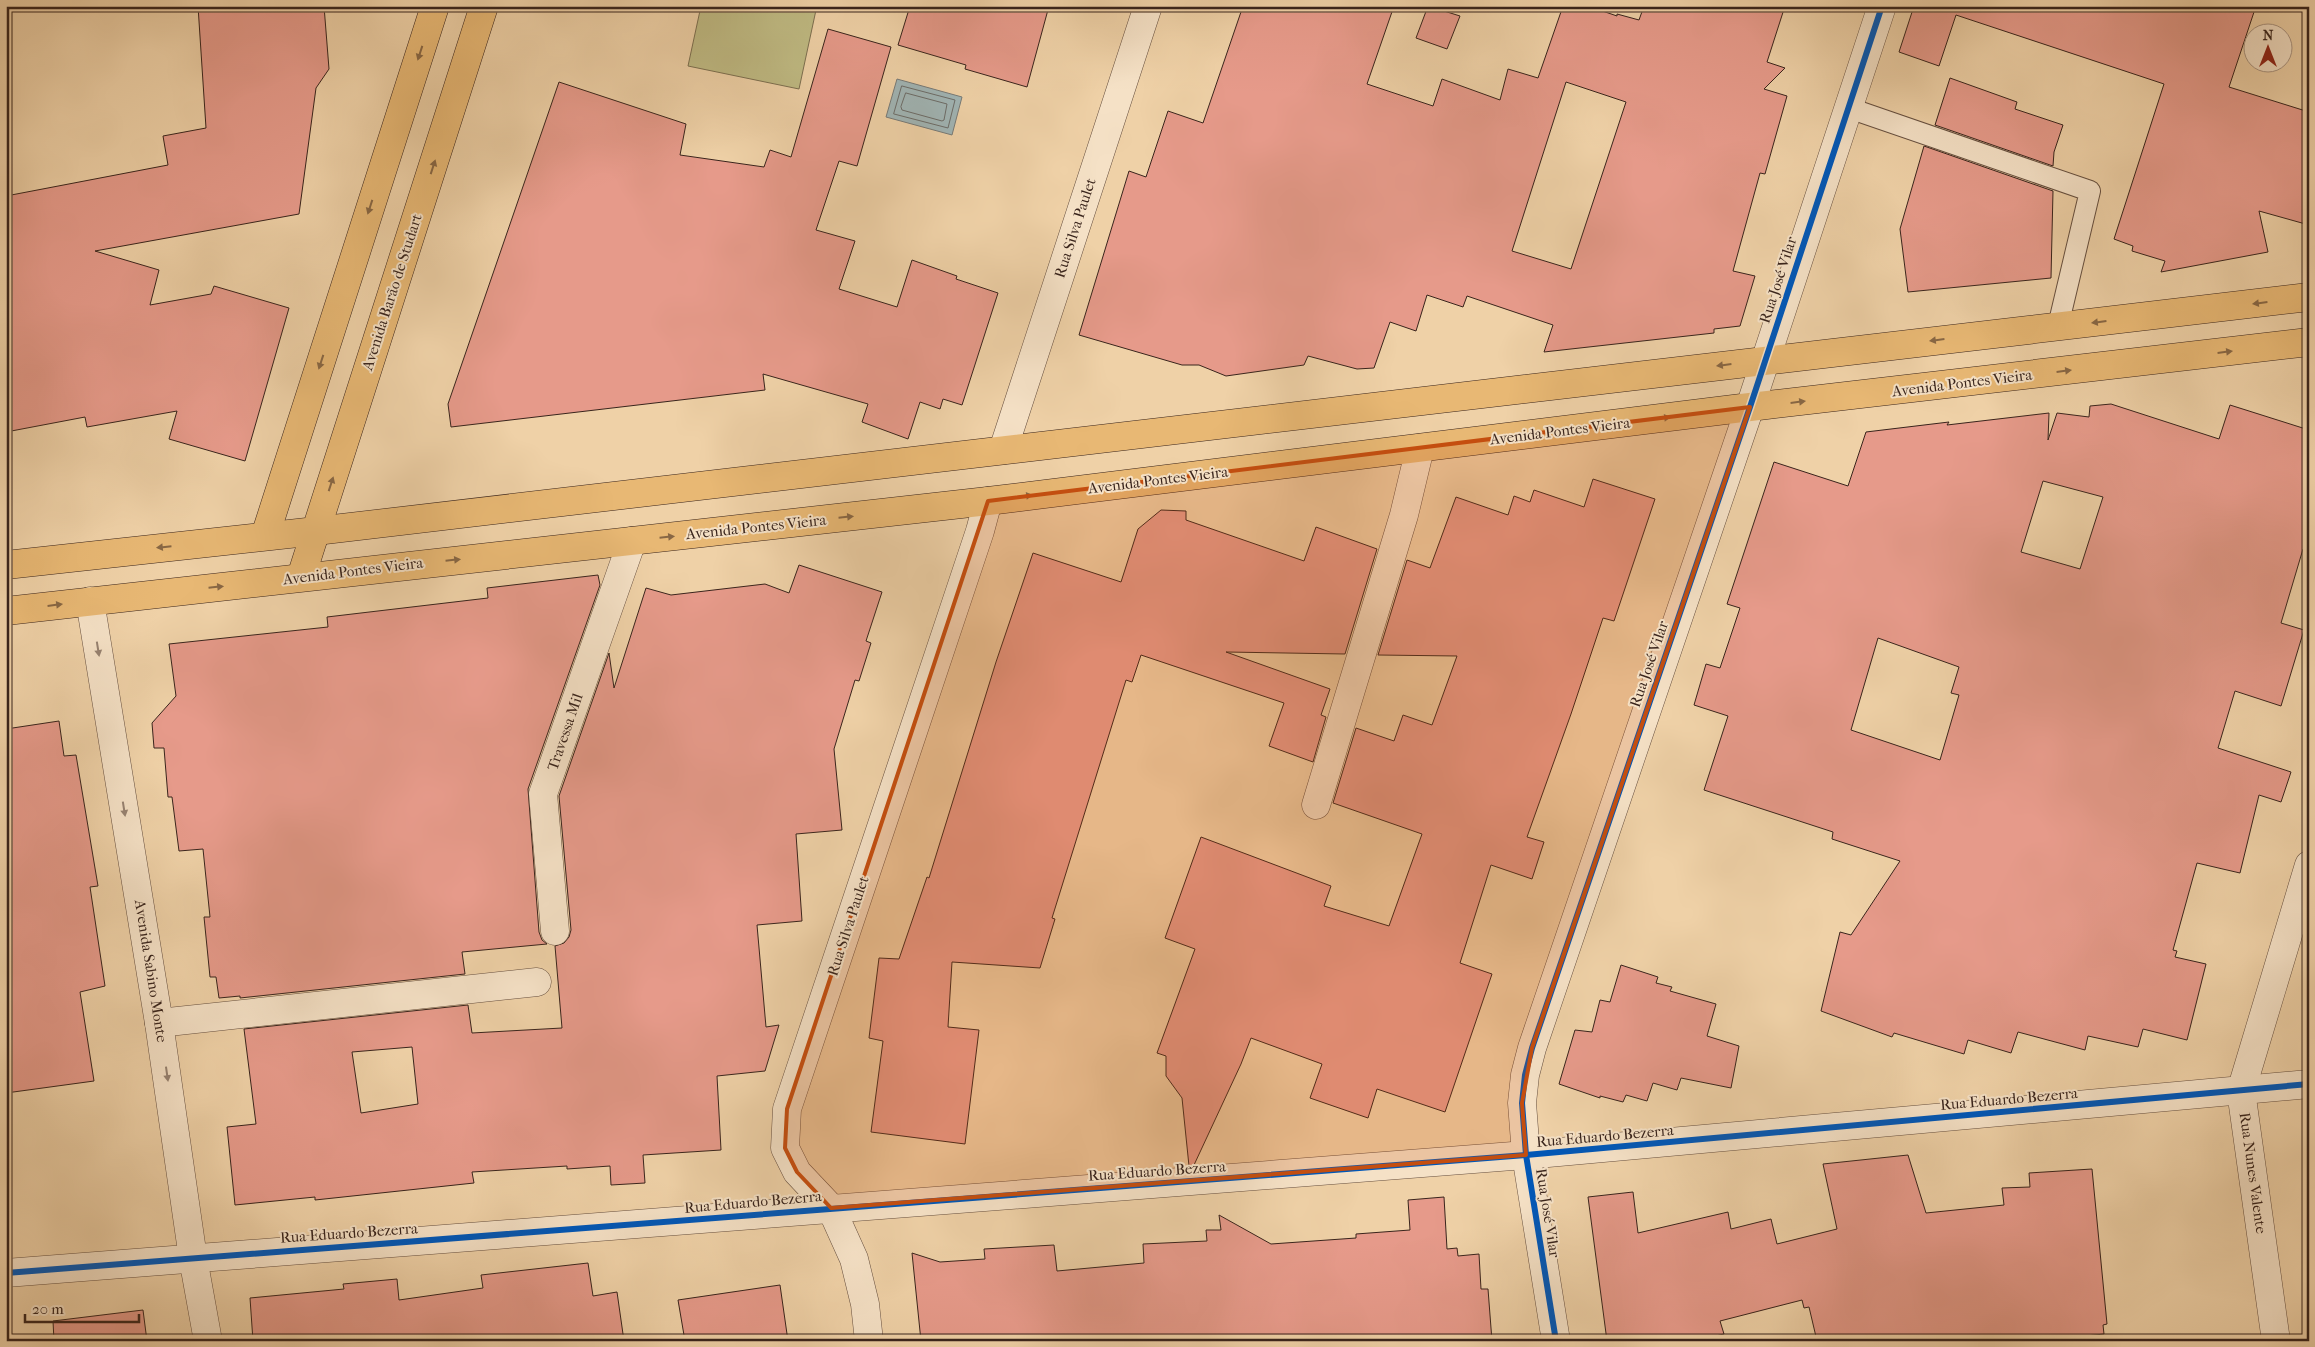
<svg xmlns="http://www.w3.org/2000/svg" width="2315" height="1347" viewBox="0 0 2315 1347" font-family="'IM FELL French Canon',serif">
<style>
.green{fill:#bfba83;stroke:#7c6f50}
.water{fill:#a0b4b4;stroke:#777a77}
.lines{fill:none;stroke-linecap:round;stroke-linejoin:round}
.shore{stroke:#6c6c68;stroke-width:1}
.building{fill:#e69a8a;stroke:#39241c;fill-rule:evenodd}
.lane-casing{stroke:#664f3f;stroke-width:22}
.street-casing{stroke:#664f3f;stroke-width:29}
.primary-casing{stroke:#39241c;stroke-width:29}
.lane{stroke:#f5e1c6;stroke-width:20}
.street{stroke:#f5e1c6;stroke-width:28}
.primary{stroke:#e8b874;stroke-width:28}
.cycleway-casing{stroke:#f5e1c6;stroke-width:9}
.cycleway{stroke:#0057b8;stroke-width:6}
.oneway{fill:#886744}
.oneway2{fill:#978271}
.marked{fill:#c54e0f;fill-opacity:0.2;stroke:#c54e0f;stroke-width:4;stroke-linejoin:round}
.labels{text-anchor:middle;stroke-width:4;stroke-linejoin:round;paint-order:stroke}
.street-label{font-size:15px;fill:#39241c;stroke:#f5e1c6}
</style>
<rect width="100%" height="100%" fill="#efd1a7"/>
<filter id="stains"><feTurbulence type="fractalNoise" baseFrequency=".004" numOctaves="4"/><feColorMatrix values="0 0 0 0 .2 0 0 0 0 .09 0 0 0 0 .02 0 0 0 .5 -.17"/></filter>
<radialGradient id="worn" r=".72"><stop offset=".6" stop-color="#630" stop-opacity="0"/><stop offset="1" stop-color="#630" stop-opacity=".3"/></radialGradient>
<!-- green -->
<polygon class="green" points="701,6 796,6 816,10 799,89 688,66"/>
<!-- water -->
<polygon class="water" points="897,79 962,97 952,135 886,117"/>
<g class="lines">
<!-- shore -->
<g class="shore">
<polygon points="902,86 955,100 948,128 894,114"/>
<polygon points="906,93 947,104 944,120 942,121 902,110 901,107"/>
</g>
</g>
<!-- building -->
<g class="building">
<polygon points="198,6 324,6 329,69 316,88 299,214 95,251 159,270 150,305 211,294 214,286 289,308 245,461 169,439 177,411 87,427 85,417 6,432 6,196 168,165 163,136 206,128"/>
<polygon points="910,6 1049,6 1027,87 965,69 966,65 898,45"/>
<path d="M1243 6H1394L1367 84 1433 106 1442 79 1500 100 1508 69 1538 78 1563 6H1588L1617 16V14L1639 20 1644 6H1785L1767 62 1785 68 1764 89 1787 96 1765 174 1760 173 1733 271 1755 276 1740 326 1714 329V333L1544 352 1553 325 1467 296 1463 307 1427 295 1416 331 1390 322 1374 368 1357 369 1308 356 1304 365 1226 376 1199 365H1182L1079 335 1129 171 1146 177 1168 111 1203 123ZM1566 82 1626 102 1571 269 1512 251Z"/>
<polygon points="1428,6 1460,16 1447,49 1416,38"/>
<polygon points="1914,6 2256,6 2229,87 2309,112 2309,225 2259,211 2268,252 2161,272 2165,261 2132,251 2133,246 2114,239 2164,84 1956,15 1939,66 1899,52"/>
<polygon points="828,29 891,47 857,166 839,161 816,230 855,241 839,289 897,307 912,260 957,276 956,279 998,293 962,405 943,399 940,409 920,402 908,439 862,422 868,404 763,374 765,390 451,427 448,404 559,82 686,124 680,155 764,167 770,150 791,157"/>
<polygon points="1950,78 2017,102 2015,109 2063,125 2054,152 2053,166 1935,125"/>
<polygon points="1924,146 2053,191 2051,278 1908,292 1900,229"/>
<path d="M2111 404 2219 439 2230 405 2309 430V551L2303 549 2281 623 2304 630 2281 706 2235 691 2218 748 2291 772 2281 802 2259 795 2240 873 2197 863 2173 950 2177 951 2175 957 2206 964 2187 1040 2143 1029 2138 1047 2088 1036 2085 1050 2018 1032 2011 1053 1968 1040 1964 1054 1894 1033 1892 1037 1821 1011 1840 932 1851 935 1900 861 1832 839 1833 832 1704 790 1728 716 1694 705 1706 664 1720 668 1740 608 1727 604 1774 462 1848 486 1866 432 1949 422 1947 425 2049 413 2048 440 2057 413 2089 417 2090 406ZM2043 481 2103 497 2080 569 2021 552ZM1878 638 1959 667 1951 693 1959 695 1940 760 1851 730Z"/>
<polygon points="1593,479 1655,499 1614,621 1603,618 1571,714 1527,837 1544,842 1532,879 1491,865 1460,963 1492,974 1445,1112 1377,1089 1368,1118 1310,1098 1322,1064 1251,1038 1241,1064 1194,1165 1189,1166 1182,1098 1166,1076 1166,1056 1157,1053 1195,949 1165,938 1201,837 1331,886 1324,906 1389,926 1422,834 1333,803 1356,728 1394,741 1403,715 1432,725 1457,656 1378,655 1407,560 1430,568 1456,497 1508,515 1514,496 1530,502 1534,490 1584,507"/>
<polygon points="1161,510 1186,511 1186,520 1304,561 1316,527 1377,549 1345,654 1226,652 1330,689 1321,715 1326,717 1313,762 1269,746 1284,703 1141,655 1132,682 1126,680 1052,918 1055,919 1040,968 952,962 948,1027 979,1030 965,1144 871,1132 883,1041 869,1038 879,958 899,959 927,877 929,878 996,662 1033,553 1121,582 1138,529"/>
<path d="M799 565 882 592 866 641 871 643 859 681 855 680 834 749 842 830 796 834 802 921 757 925 766 1027 779 1025 765 1071 717 1076 721 1150 643 1155 645 1183 611 1185 610 1166 567 1169V1166L472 1172 474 1183 315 1200V1197L235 1205 227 1127 256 1124 244 1029 468 1005 472 1033 562 1028 555 946 564 943 569 937 571 930 559 796 609 653 614 688 646 588 671 595 765 584 789 593ZM412 1047 418 1104 361 1113 352 1052Z"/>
<polygon points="598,575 600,585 528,789 539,932 542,940 547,944 462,952 465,974 240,998 240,996 219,998 216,977 210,977 204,917 210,917 203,849 179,851 172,797 168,797 164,748 154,748 152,723 176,696 169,644 328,627 327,617 488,598 487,588"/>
<polygon points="59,721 64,756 76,755 98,886 90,887 105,986 80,992 94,1081 6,1093 6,729"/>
<polygon points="1621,965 1658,977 1656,983 1672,987 1670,991 1716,1004 1707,1036 1739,1046 1731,1088 1681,1078 1677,1090 1653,1083 1647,1101 1626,1095 1623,1102 1600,1096 1600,1098 1559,1084 1575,1030 1592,1032 1600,1000 1610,1002"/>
<polygon points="1908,1155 1926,1213 2004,1205 2002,1188 2030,1187 2029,1173 2092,1169 2107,1324 2103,1325 2104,1334 2085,1336 2086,1341 1817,1341 1809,1307 1804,1308 1802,1300 1720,1321 1724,1334 1694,1341 1607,1341 1588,1197 1633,1192 1638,1233 1728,1212 1731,1229 1771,1219 1777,1244 1837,1229 1823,1164"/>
<polygon points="1444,1197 1447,1249 1457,1248 1458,1256 1479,1254 1481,1289 1488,1289 1492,1341 921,1341 912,1253 940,1262 985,1259 984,1249 1054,1245 1057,1271 1144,1263 1143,1244 1207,1241 1206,1230 1221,1230 1219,1215 1271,1244 1356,1238 1356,1234 1410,1230 1408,1200"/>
<polygon points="588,1263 593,1296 617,1292 624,1341 253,1341 250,1298 344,1289 343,1284 397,1279 399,1300 483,1288 481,1275"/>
<polygon points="780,1285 788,1341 685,1341 678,1300"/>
<polygon points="143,1310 147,1341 54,1341 53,1321"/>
</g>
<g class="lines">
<defs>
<polyline id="lane" points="1849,108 2090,191 2058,326"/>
<g id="street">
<polyline points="1003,450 1148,6"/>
<polyline points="90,601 159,1023 193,1258 208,1341"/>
<polyline points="1316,805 1404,515 1420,448"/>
<polyline points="555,931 543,794 632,541"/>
<polyline points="159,1023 537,982"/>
<polyline points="6,1273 1526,1155 2309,1084"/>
<polyline points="869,1341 865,1304 854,1259 831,1208 797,1172 785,1148 787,1109 980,531 988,501"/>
<polyline points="1556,1341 1526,1155 1522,1103 1525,1075 1532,1048 1750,407 1882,6"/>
<polyline points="2276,1341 2241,1091 2309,865"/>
</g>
<g id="primary">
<polyline points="265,536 435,6"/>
<polyline points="6,565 316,531 2309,297"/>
<polyline points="301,577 484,6"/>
<polyline points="6,611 988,501 1750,407 2309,342"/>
</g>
</defs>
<!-- lane casing -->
<use href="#lane" class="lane-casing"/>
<!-- street casing -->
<use href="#street" class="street-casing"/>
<!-- primary casing -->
<use href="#primary" class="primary-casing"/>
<!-- lane -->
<use href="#lane" class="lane"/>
<!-- street -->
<use href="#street" class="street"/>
<!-- primary -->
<use href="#primary" class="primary"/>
<defs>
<g id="cycleway">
<polyline points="6,1273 1526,1155 2309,1084"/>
<polyline points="1556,1341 1526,1155 1522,1103 1525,1075 1532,1048 1750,407 1882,6"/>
</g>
</defs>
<!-- cycleway casing -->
<use href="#cycleway" class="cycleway-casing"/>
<!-- cycleway -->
<use href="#cycleway" class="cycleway"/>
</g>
<!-- one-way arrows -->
<defs><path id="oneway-solid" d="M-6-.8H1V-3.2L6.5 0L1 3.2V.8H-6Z" transform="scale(1.25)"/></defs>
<g class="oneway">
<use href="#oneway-solid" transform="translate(420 53) rotate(108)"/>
<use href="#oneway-solid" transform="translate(433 167) rotate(-72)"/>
<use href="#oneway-solid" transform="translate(370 207) rotate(108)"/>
<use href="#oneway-solid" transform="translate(2260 303) rotate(173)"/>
<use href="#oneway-solid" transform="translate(2099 322) rotate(173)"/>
<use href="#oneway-solid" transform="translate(1937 340) rotate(173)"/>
<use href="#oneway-solid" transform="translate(2225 352) rotate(-7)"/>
<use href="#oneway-solid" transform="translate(321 362) rotate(108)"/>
<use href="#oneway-solid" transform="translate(1724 365) rotate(173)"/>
<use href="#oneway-solid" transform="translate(2064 371) rotate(-7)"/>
<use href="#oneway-solid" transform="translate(1798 402) rotate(-7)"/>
<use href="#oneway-solid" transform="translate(1663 418) rotate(-7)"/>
<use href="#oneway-solid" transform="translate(331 484) rotate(-72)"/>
<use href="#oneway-solid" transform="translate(1025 496) rotate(-7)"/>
<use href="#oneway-solid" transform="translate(846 517) rotate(-6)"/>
<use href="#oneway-solid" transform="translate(667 537) rotate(-6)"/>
<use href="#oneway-solid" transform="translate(164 547) rotate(174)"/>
<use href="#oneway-solid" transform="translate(453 560) rotate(-6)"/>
<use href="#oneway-solid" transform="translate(216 587) rotate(-6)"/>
<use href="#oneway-solid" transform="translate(55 605) rotate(-7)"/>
</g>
<g class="oneway2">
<use href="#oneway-solid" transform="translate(98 649) rotate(81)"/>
<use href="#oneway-solid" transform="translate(124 809) rotate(81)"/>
<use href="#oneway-solid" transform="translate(167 1074) rotate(82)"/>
</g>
<!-- marked area -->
<path class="marked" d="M1750 407 1532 1048 1522 1103 1526 1155 831 1208 797 1172 785 1148 787 1109 988 501Z"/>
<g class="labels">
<!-- street labels -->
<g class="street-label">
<text transform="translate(1075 228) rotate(-72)" y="5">Rua Silva Paulet</text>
<text transform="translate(1778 280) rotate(-72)" y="5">Rua José Vilar</text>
<text transform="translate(392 292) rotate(-72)" y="5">Avenida Barão de Studart</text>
<text transform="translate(1962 383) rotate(-7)" y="5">Avenida Pontes Vieira</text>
<text transform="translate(1560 431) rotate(-7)" y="5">Avenida Pontes Vieira</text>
<text transform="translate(1158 480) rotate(-7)" y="5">Avenida Pontes Vieira</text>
<text transform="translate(756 527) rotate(-6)" y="5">Avenida Pontes Vieira</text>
<text transform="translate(353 571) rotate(-7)" y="5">Avenida Pontes Vieira</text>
<text transform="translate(1649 664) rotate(-71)" y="5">Rua José Vilar</text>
<text transform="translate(565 732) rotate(-71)" y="5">Travessa Mil</text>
<text transform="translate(848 926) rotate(-72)" y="5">Rua Silva Paulet</text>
<text transform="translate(151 971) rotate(81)" y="5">Avenida Sabino Monte</text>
<text transform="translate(2009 1099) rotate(-5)" y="5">Rua Eduardo Bezerra</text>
<text transform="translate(1605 1136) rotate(-5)" y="5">Rua Eduardo Bezerra</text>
<text transform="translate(1157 1171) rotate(-4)" y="5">Rua Eduardo Bezerra</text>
<text transform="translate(2253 1173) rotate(82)" y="5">Rua Nunes Valente</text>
<text transform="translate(753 1202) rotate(-5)" y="5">Rua Eduardo Bezerra</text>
<text transform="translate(1548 1213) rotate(81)" y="5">Rua José Vilar</text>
<text transform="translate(349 1233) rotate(-4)" y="5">Rua Eduardo Bezerra</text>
</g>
</g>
<!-- margin -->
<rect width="2315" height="1347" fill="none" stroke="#efd1a7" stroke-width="25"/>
<rect x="8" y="8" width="2300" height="1332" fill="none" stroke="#39241c" stroke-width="2.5"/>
<rect x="12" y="12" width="2290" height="1322" fill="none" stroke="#39241c"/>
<!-- north arrow -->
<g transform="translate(2268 48)"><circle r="24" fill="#f5e1c6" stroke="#aa9582"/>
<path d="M0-4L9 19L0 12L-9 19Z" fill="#8f2418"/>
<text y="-8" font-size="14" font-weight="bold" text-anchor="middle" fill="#39241c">N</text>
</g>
<!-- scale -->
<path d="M25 1314v8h114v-8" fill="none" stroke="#39241c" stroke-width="2.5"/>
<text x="32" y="1314" font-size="15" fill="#39241c" stroke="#f5e1c6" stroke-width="4" paint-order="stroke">20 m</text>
<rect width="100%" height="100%" filter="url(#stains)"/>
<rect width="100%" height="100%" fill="url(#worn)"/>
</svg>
